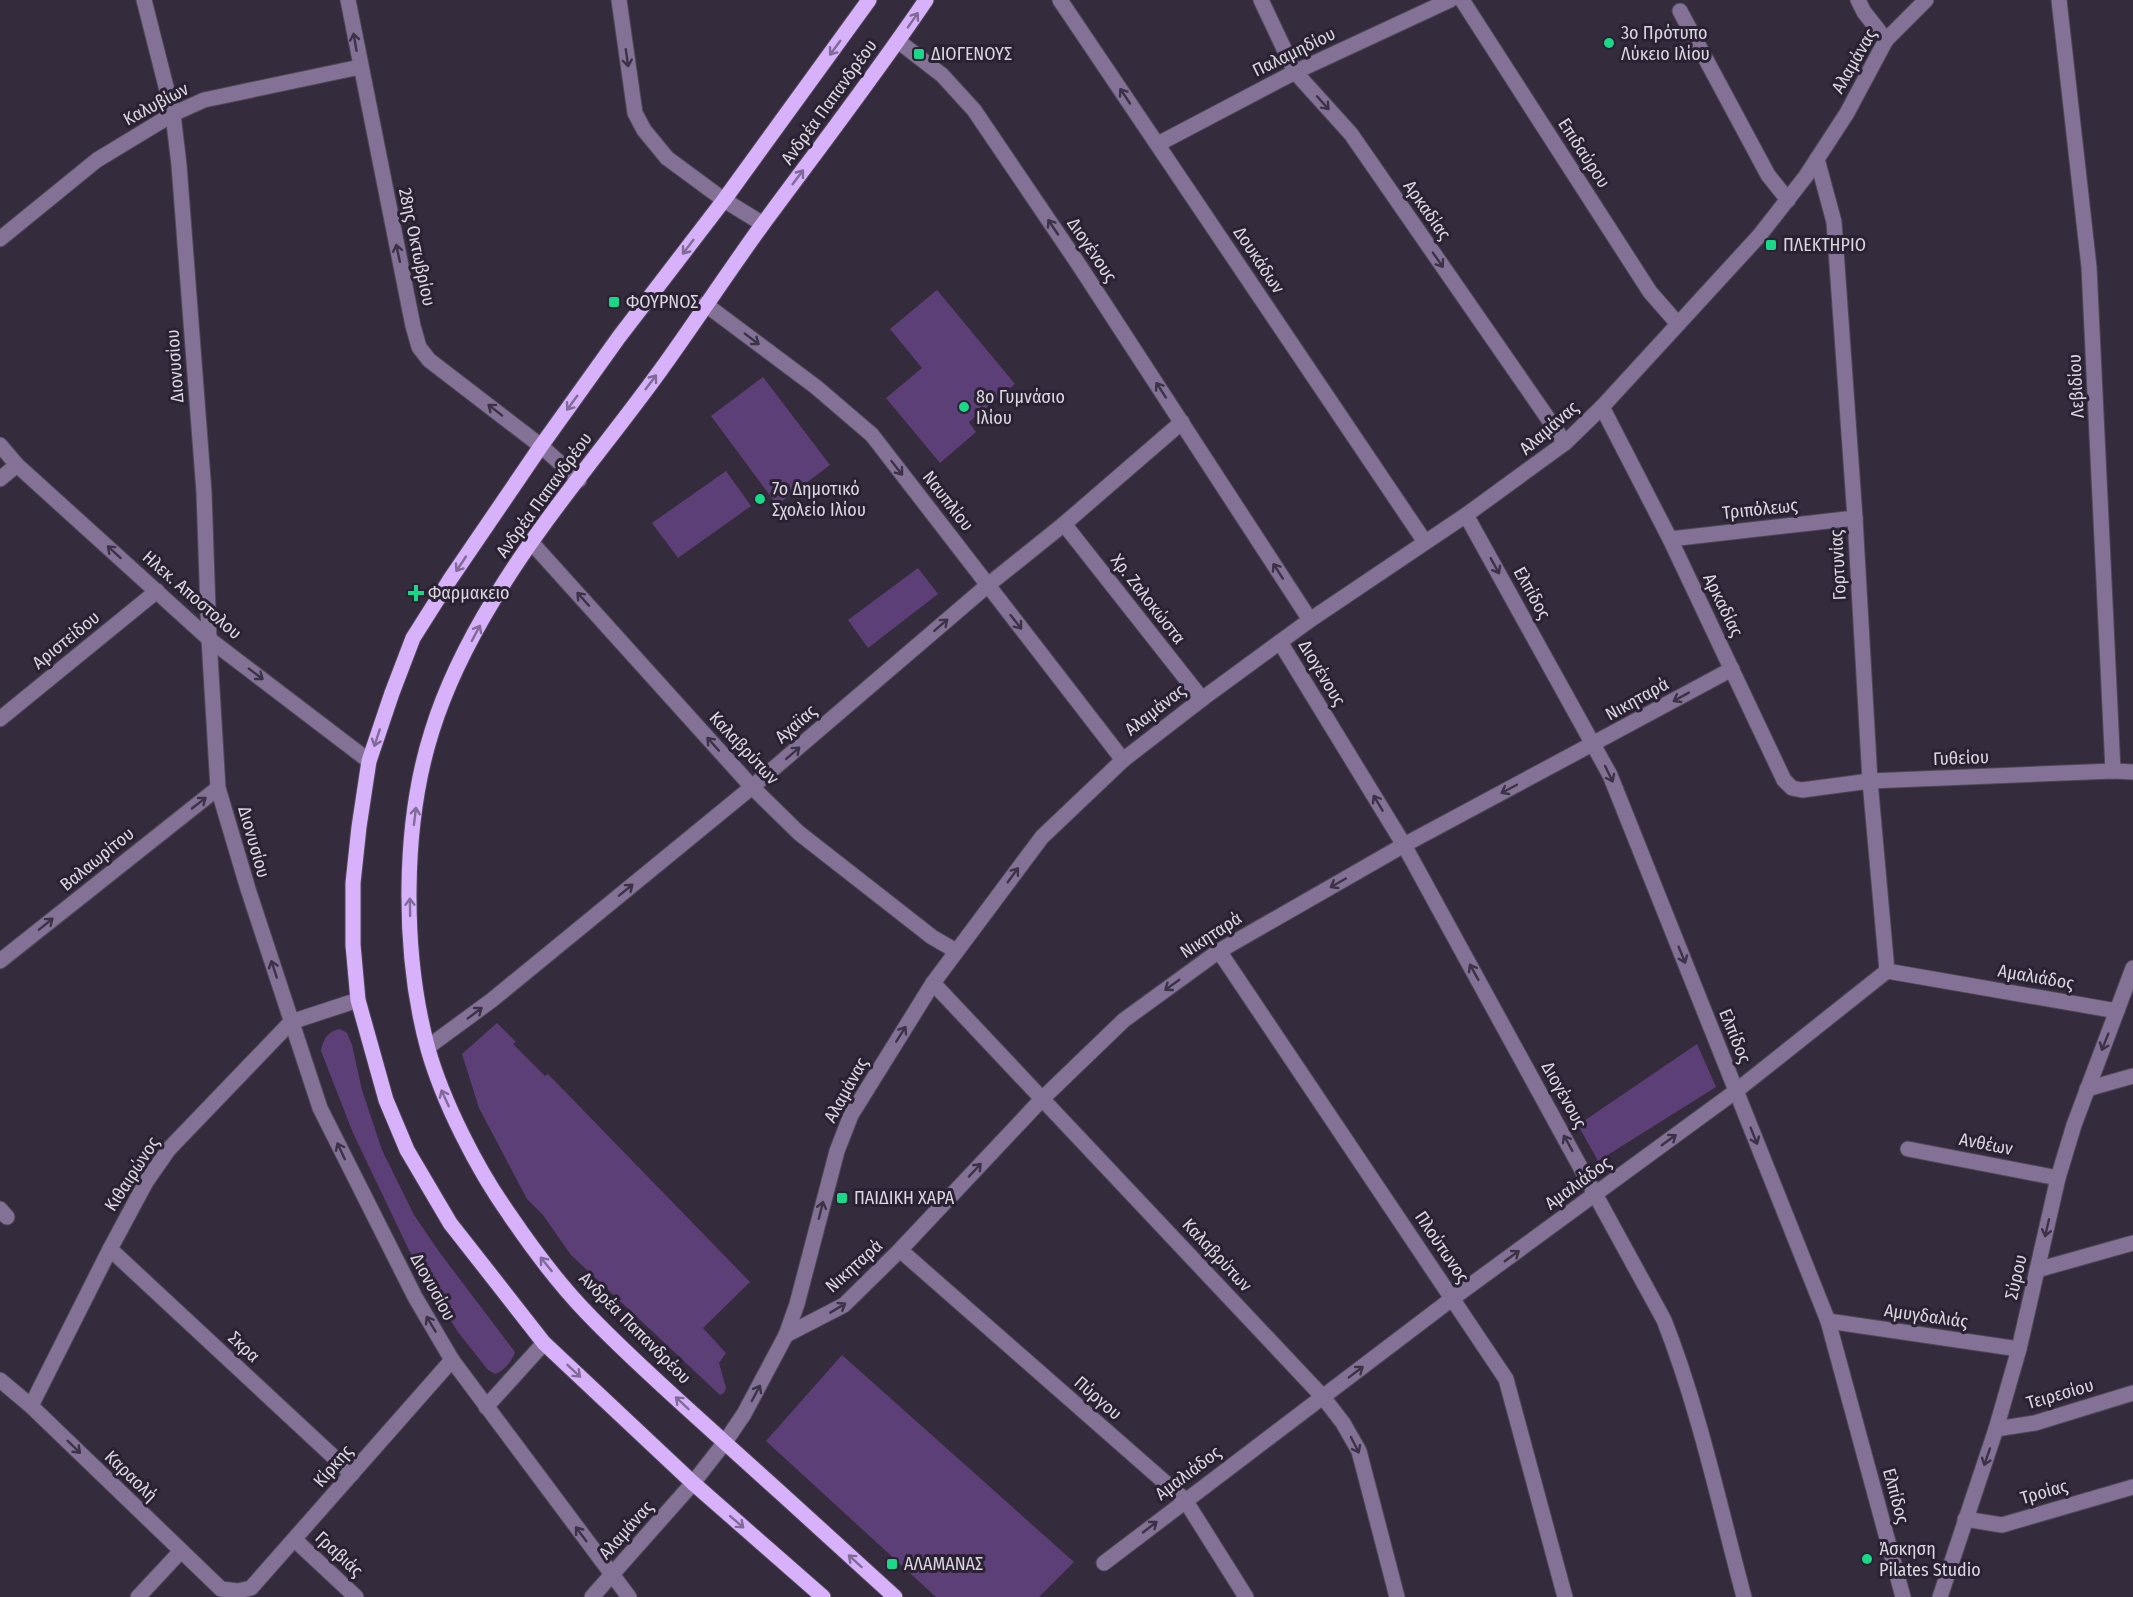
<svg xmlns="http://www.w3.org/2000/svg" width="2133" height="1597" viewBox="0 0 2133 1597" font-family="'Fira Sans Condensed',sans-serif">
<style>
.green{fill:#5c3f76}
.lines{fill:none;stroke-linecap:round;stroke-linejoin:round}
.minor-casing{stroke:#4f4757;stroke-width:17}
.major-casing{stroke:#4f4757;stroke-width:17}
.minor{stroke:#837295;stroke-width:15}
.major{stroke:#d7b2fb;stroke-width:15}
.oneway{stroke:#806a97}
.oneway2{stroke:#3c3247}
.poi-dot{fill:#19d989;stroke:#2a2233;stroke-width:2}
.labels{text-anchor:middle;stroke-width:6;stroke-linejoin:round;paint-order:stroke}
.poi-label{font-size:18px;fill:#dcd6e1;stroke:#2a2233;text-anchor:start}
.street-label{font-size:18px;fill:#dcd6e1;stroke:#2a2233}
</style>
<rect width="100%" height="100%" fill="#342c3d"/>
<!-- green -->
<g class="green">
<polygon points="937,290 1015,384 969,422 976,432 940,463 886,398 922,368 890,329"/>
<polygon points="763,377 830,465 777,505 711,416"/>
<polygon points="726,471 751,506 678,558 652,523"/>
<polygon points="918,568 938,594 868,648 848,620"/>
<polygon points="497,1023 516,1042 513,1044 545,1076 548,1074 750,1282 703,1328 726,1353 719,1363 726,1388 724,1393 720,1395 571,1255 543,1215 527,1199 479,1108 462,1054"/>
<path d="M340 1029 347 1033 352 1045 362 1090 382 1150 414 1215 440 1253 515 1352C513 1360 503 1372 495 1374L488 1370 458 1332 419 1271 353 1133 321 1051C323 1039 328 1031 340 1029Z"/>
<polygon points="1697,1044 1716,1087 1598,1161 1578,1125"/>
<polygon points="842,1355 1074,1562 1039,1597 936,1597 766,1441"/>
</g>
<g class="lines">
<defs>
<g id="minor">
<polyline points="144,0 173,114 179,165 204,492 209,639 218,788 248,889 320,1108 415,1297 452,1360 629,1597"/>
<polyline points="348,0 413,326 419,347 429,360 541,446 579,480"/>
<polyline points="619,0 635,113 644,130 667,158 724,200 763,224"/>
<polyline points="1060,0 1425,542"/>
<polyline points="1261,0 1295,72 1351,134 1565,443"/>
<polyline points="1462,0 1650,292 1678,324"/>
<polyline points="1858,0 1864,12 1886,40"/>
<polyline points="2059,0 2089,267 2113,771"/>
<polyline points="1680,11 1768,175 1788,200"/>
<polyline points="898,41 942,75 974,110 1079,265 1310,620"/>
<polyline points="1158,144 1295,72 1450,0"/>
<polyline points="1817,159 1834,222 1855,518 1870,781 1887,971"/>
<polyline points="0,239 97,160 173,114 204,100 360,67"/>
<polyline points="705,304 816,387 872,435 1123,760"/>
<polyline points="1602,407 1670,539 1784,780 1792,788 1802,790 1870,781 2113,771 2133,772"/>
<polyline points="0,445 17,465 209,639 369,761"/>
<polyline points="0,479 17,465"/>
<polyline points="1466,515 1610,775 1828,1321 1903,1597"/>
<polyline points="1064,524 1202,699"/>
<polyline points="1670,539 1855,518"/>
<polyline points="531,542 752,787 799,833 932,937 956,951"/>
<path d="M1280 642 1404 845 1664 1320C1699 1409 1719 1504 1744 1597"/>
<polyline points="0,719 157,591"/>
<polyline points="1219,951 1506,1379 1565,1597"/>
<polyline points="0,961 218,788"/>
<polyline points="933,983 1323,1397 1343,1423 1359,1451 1397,1597"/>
<polyline points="428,1047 492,1000 752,787 988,585 1064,524 1182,422"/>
<polyline points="2087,1089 2133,1076"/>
<polyline points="1908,1149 2058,1178"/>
<polyline points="0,1209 7,1217"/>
<polyline points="110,1249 352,1474"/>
<polyline points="900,1250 1185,1500 1246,1597"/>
<polyline points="2037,1270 2133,1243"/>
<polyline points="1828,1321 2019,1349"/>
<polyline points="786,1335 844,1305 900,1250 1043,1098 1124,1020 1219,951 1404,845 1732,669"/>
<polyline points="0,1380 31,1406 221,1589 238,1591 251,1588 452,1360"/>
<polyline points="31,1406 110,1249 146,1182 169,1149 291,1022 358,1000"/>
<polyline points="486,1407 544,1343"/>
<polyline points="1996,1429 2035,1423 2133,1393"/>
<polyline points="1965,1519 2002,1525 2133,1487"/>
<polyline points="295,1540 356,1597"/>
<polyline points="1104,1563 1453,1298 1736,1091 1887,971 2117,1011"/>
<polyline points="138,1597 181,1551"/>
<polyline points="592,1597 693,1483 725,1442 744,1414 786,1335 797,1304 837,1151 851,1115 933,983 1042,837 1123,760 1202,699 1310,620 1466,515 1565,443 1602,407 1759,236 1806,176 1847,113 1886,40 1926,0"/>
<polyline points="1940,1597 1996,1429 2019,1349 2058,1178 2074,1125 2133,968"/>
</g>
<g id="major">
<polyline points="823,1597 693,1483 544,1343 450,1223 407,1150 386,1100 358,1000 353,945 353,883 359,827 369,761 392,693 413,638 451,578 541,446 619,337 724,200 869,0"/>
<path d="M895 1597C837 1544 780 1492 722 1440 677 1399 630 1358 587 1313 558 1283 532 1248 509 1214 477 1169 443 1102 428 1049 402 954 402 825 432 731 446 686 469 640 494 599 542 519 605 447 660 371 694 324 726 275 760 228 816 152 873 78 926 0"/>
</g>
</defs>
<!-- minor casing -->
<use href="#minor" class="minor-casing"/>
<!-- major casing -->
<use href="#major" class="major-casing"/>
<!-- minor -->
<use href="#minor" class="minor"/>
<!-- major -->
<use href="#major" class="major"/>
</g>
<!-- one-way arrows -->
<defs><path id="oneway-shaft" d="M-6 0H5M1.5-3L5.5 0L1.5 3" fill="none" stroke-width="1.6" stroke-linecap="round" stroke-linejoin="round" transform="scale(1.5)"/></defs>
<g class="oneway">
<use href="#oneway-shaft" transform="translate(913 20) rotate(-55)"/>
<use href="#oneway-shaft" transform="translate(835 48) rotate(126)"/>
<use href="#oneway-shaft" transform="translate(798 177) rotate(-53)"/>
<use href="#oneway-shaft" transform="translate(688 247) rotate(127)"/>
<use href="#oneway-shaft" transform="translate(651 382) rotate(-53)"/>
<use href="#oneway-shaft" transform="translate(572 403) rotate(126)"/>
<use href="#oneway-shaft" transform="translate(461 564) rotate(124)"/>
<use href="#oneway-shaft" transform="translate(476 633) rotate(-62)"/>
<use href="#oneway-shaft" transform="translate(377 738) rotate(108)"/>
<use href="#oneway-shaft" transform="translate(415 816) rotate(-83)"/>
<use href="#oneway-shaft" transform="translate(410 907) rotate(-91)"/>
<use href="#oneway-shaft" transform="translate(445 1098) rotate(-115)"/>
<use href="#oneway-shaft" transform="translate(546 1264) rotate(-129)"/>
<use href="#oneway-shaft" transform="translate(574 1371) rotate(43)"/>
<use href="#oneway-shaft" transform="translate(682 1403) rotate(-137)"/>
<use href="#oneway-shaft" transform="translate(737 1522) rotate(41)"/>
<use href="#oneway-shaft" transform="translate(855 1561) rotate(-138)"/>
</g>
<g class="oneway2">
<use href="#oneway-shaft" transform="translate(355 42) rotate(-100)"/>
<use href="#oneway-shaft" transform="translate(627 58) rotate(82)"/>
<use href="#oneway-shaft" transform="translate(1125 96) rotate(-124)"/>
<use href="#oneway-shaft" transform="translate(1323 103) rotate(48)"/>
<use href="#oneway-shaft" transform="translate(1053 227) rotate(-124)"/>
<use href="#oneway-shaft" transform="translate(398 253) rotate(-102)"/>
<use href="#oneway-shaft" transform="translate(1438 260) rotate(55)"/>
<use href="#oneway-shaft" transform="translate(752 339) rotate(37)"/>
<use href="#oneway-shaft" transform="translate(1161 390) rotate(-123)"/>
<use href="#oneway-shaft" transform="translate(495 410) rotate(-142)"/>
<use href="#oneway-shaft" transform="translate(897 468) rotate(52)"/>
<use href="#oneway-shaft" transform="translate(114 552) rotate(-138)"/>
<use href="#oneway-shaft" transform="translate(1495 566) rotate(61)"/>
<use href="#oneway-shaft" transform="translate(1278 571) rotate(-123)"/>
<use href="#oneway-shaft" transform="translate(583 599) rotate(-132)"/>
<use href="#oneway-shaft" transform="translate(1016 622) rotate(52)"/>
<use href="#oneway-shaft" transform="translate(941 625) rotate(-41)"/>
<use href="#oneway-shaft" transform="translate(256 674) rotate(37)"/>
<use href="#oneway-shaft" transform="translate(1681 697) rotate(151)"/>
<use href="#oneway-shaft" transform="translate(713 744) rotate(-132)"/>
<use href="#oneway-shaft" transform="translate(793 753) rotate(-41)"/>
<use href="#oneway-shaft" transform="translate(1609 774) rotate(64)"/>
<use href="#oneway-shaft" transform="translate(1509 789) rotate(152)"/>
<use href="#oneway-shaft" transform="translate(199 803) rotate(-38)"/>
<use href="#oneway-shaft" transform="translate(1378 803) rotate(-121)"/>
<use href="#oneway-shaft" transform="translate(1013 875) rotate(-54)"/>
<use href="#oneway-shaft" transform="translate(1338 883) rotate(150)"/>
<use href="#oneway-shaft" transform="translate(626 890) rotate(-39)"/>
<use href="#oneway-shaft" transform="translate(46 924) rotate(-39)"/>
<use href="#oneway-shaft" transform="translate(1682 955) rotate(68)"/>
<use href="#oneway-shaft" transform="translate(274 969) rotate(-108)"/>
<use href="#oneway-shaft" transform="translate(1474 972) rotate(-119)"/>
<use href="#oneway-shaft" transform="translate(1172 985) rotate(144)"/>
<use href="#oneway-shaft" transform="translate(475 1013) rotate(-37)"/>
<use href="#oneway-shaft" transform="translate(901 1034) rotate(-58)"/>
<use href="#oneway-shaft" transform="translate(2105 1042) rotate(112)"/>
<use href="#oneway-shaft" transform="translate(1754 1136) rotate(68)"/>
<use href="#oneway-shaft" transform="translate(1669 1140) rotate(-36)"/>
<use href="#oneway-shaft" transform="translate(1568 1143) rotate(-119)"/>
<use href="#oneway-shaft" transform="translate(341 1151) rotate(-115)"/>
<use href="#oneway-shaft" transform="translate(975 1170) rotate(-47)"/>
<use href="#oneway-shaft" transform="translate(821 1210) rotate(-76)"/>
<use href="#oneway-shaft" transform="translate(2047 1228) rotate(103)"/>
<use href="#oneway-shaft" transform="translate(1512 1256) rotate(-36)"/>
<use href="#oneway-shaft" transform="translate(838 1308) rotate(-31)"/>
<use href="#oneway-shaft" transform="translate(431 1324) rotate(-121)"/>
<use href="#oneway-shaft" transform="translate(1356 1372) rotate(-37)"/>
<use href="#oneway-shaft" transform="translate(756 1393) rotate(-62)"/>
<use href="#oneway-shaft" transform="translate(1355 1445) rotate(63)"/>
<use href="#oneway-shaft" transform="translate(74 1447) rotate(44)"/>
<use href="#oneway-shaft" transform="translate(1987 1457) rotate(109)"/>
<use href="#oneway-shaft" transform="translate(1150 1527) rotate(-38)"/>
<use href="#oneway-shaft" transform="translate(581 1534) rotate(-127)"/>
</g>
<!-- markers -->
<g class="poi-dot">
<circle cx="1609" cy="43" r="6"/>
<rect x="913" y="48" width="12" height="12" rx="3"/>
<rect x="1765" y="239" width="12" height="12" rx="3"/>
<rect x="608" y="296" width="12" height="12" rx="3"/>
<circle cx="964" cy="407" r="6"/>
<circle cx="760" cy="499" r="6"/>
<path d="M413 584h6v6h6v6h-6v6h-6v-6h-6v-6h6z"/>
<rect x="836" y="1192" width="12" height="12" rx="3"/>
<circle cx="1867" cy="1559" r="6"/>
<rect x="886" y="1558" width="12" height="12" rx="3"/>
</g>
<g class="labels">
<!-- poi labels -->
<g class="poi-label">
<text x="1621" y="39">3ο Πρότυπο<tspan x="1621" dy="21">Λύκειο Ιλίου</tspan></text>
<text x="931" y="60">ΔΙΟΓΕΝΟΥΣ</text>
<text x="1783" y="251">ΠΛΕΚΤΗΡΙΟ</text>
<text x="626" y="308">ΦΟΥΡΝΟΣ</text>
<text x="976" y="403">8ο Γυμνάσιο<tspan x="976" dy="21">Ιλίου</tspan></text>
<text x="772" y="495">7ο Δημοτικό<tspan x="772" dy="21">Σχολείο Ιλίου</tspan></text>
<text x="428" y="599">Φαρμακειο</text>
<text x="854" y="1204">ΠΑΙΔΙΚΗ ΧΑΡΑ</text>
<text x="1879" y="1555">Άσκηση<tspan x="1879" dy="21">Pilates Studio</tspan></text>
<text x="904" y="1570">ΑΛΑΜΑΝΑΣ</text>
</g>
<!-- street labels -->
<g class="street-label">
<text transform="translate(1294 52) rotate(-26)" y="6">Παλαμηδίου</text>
<text transform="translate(1854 61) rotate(-60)" y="6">Αλαμάνας</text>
<text transform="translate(829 102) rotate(-54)" y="6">Ανδρέα Παπανδρέου</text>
<text transform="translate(156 104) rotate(-28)" y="6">Καλυβίων</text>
<text transform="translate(1584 153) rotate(57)" y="6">Επιδαύρου</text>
<text transform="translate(1427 210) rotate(55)" y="6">Αρκαδίας</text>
<text transform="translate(417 247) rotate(78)" y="6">28ης Οκτωβρίου</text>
<text transform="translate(1092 250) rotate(56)" y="6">Διογένους</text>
<text transform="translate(1259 260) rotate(56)" y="6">Δουκάδων</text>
<text transform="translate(175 366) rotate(-94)" y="6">Διονυσίου</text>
<text transform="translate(2076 386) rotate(-93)" y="6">Λεβιδίου</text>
<text transform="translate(1549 428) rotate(-41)" y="6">Αλαμάνας</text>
<text transform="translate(544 495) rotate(-54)" y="6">Ανδρέα Παπανδρέου</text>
<text transform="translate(948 501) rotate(52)" y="6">Ναυπλίου</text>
<text transform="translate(1760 509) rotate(-6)" y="6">Τριπόλεως</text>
<text transform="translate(1838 565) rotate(-93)" y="6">Γορτυνίας</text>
<text transform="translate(1532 593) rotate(61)" y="6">Ελπίδος</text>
<text transform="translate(192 595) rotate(41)" y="6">Ηλεκ. Αποστολου</text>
<text transform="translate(1148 599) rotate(52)" y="6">Χρ. Ζαλοκώστα</text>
<text transform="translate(1723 605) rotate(64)" y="6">Αρκαδίας</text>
<text transform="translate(66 640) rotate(-39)" y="6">Αριστείδου</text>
<text transform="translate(1322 673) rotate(59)" y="6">Διογένους</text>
<text transform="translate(1637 699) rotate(-29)" y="6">Νικηταρά</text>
<text transform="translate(1155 710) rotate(-38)" y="6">Αλαμάνας</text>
<text transform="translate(796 724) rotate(-41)" y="6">Αχαϊας</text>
<text transform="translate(744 748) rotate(47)" y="6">Καλαβρύτων</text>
<text transform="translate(1961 758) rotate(-2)" y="6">Γυθείου</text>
<text transform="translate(254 842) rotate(74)" y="6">Διονυσίου</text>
<text transform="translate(97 859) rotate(-39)" y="6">Βαλαωρίτου</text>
<text transform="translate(1211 935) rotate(-33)" y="6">Νικηταρά</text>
<text transform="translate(2036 977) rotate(10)" y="6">Αμαλιάδος</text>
<text transform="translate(1735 1036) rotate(68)" y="6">Ελπίδος</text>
<text transform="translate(846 1090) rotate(-61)" y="6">Αλαμάνας</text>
<text transform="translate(1564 1095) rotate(61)" y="6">Διογένους</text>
<text transform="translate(1986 1144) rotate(11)" y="6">Ανθέων</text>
<text transform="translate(132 1174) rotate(-57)" y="6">Κιθαιρώνος</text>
<text transform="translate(1578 1183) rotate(-36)" y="6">Αμαλιάδος</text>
<text transform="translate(1442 1247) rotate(56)" y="6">Πλούτωνος</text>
<text transform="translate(1217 1255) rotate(47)" y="6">Καλαβρύτων</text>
<text transform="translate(854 1266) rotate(-42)" y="6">Νικηταρά</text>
<text transform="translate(2016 1277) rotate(-77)" y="6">Σύρου</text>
<text transform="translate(433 1287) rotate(61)" y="6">Διονυσίου</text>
<text transform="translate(1926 1316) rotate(8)" y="6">Αμυγδαλιάς</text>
<text transform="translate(635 1328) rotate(45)" y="6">Ανδρέα Παπανδρέου</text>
<text transform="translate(244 1347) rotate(43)" y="6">Σκρα</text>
<text transform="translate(2060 1394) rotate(-16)" y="6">Τειρεσίου</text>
<text transform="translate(1098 1398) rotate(41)" y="6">Πύργου</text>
<text transform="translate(333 1466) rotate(-49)" y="6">Κίρκης</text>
<text transform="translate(1188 1473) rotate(-37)" y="6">Αμαλιάδος</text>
<text transform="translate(131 1476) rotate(44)" y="6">Καραολή</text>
<text transform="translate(2044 1492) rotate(-16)" y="6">Τροίας</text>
<text transform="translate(1896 1496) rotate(75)" y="6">Ελπίδος</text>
<text transform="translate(626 1530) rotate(-48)" y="6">Αλαμάνας</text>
<text transform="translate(339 1554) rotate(43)" y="6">Γραβιάς</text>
</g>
</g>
</svg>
